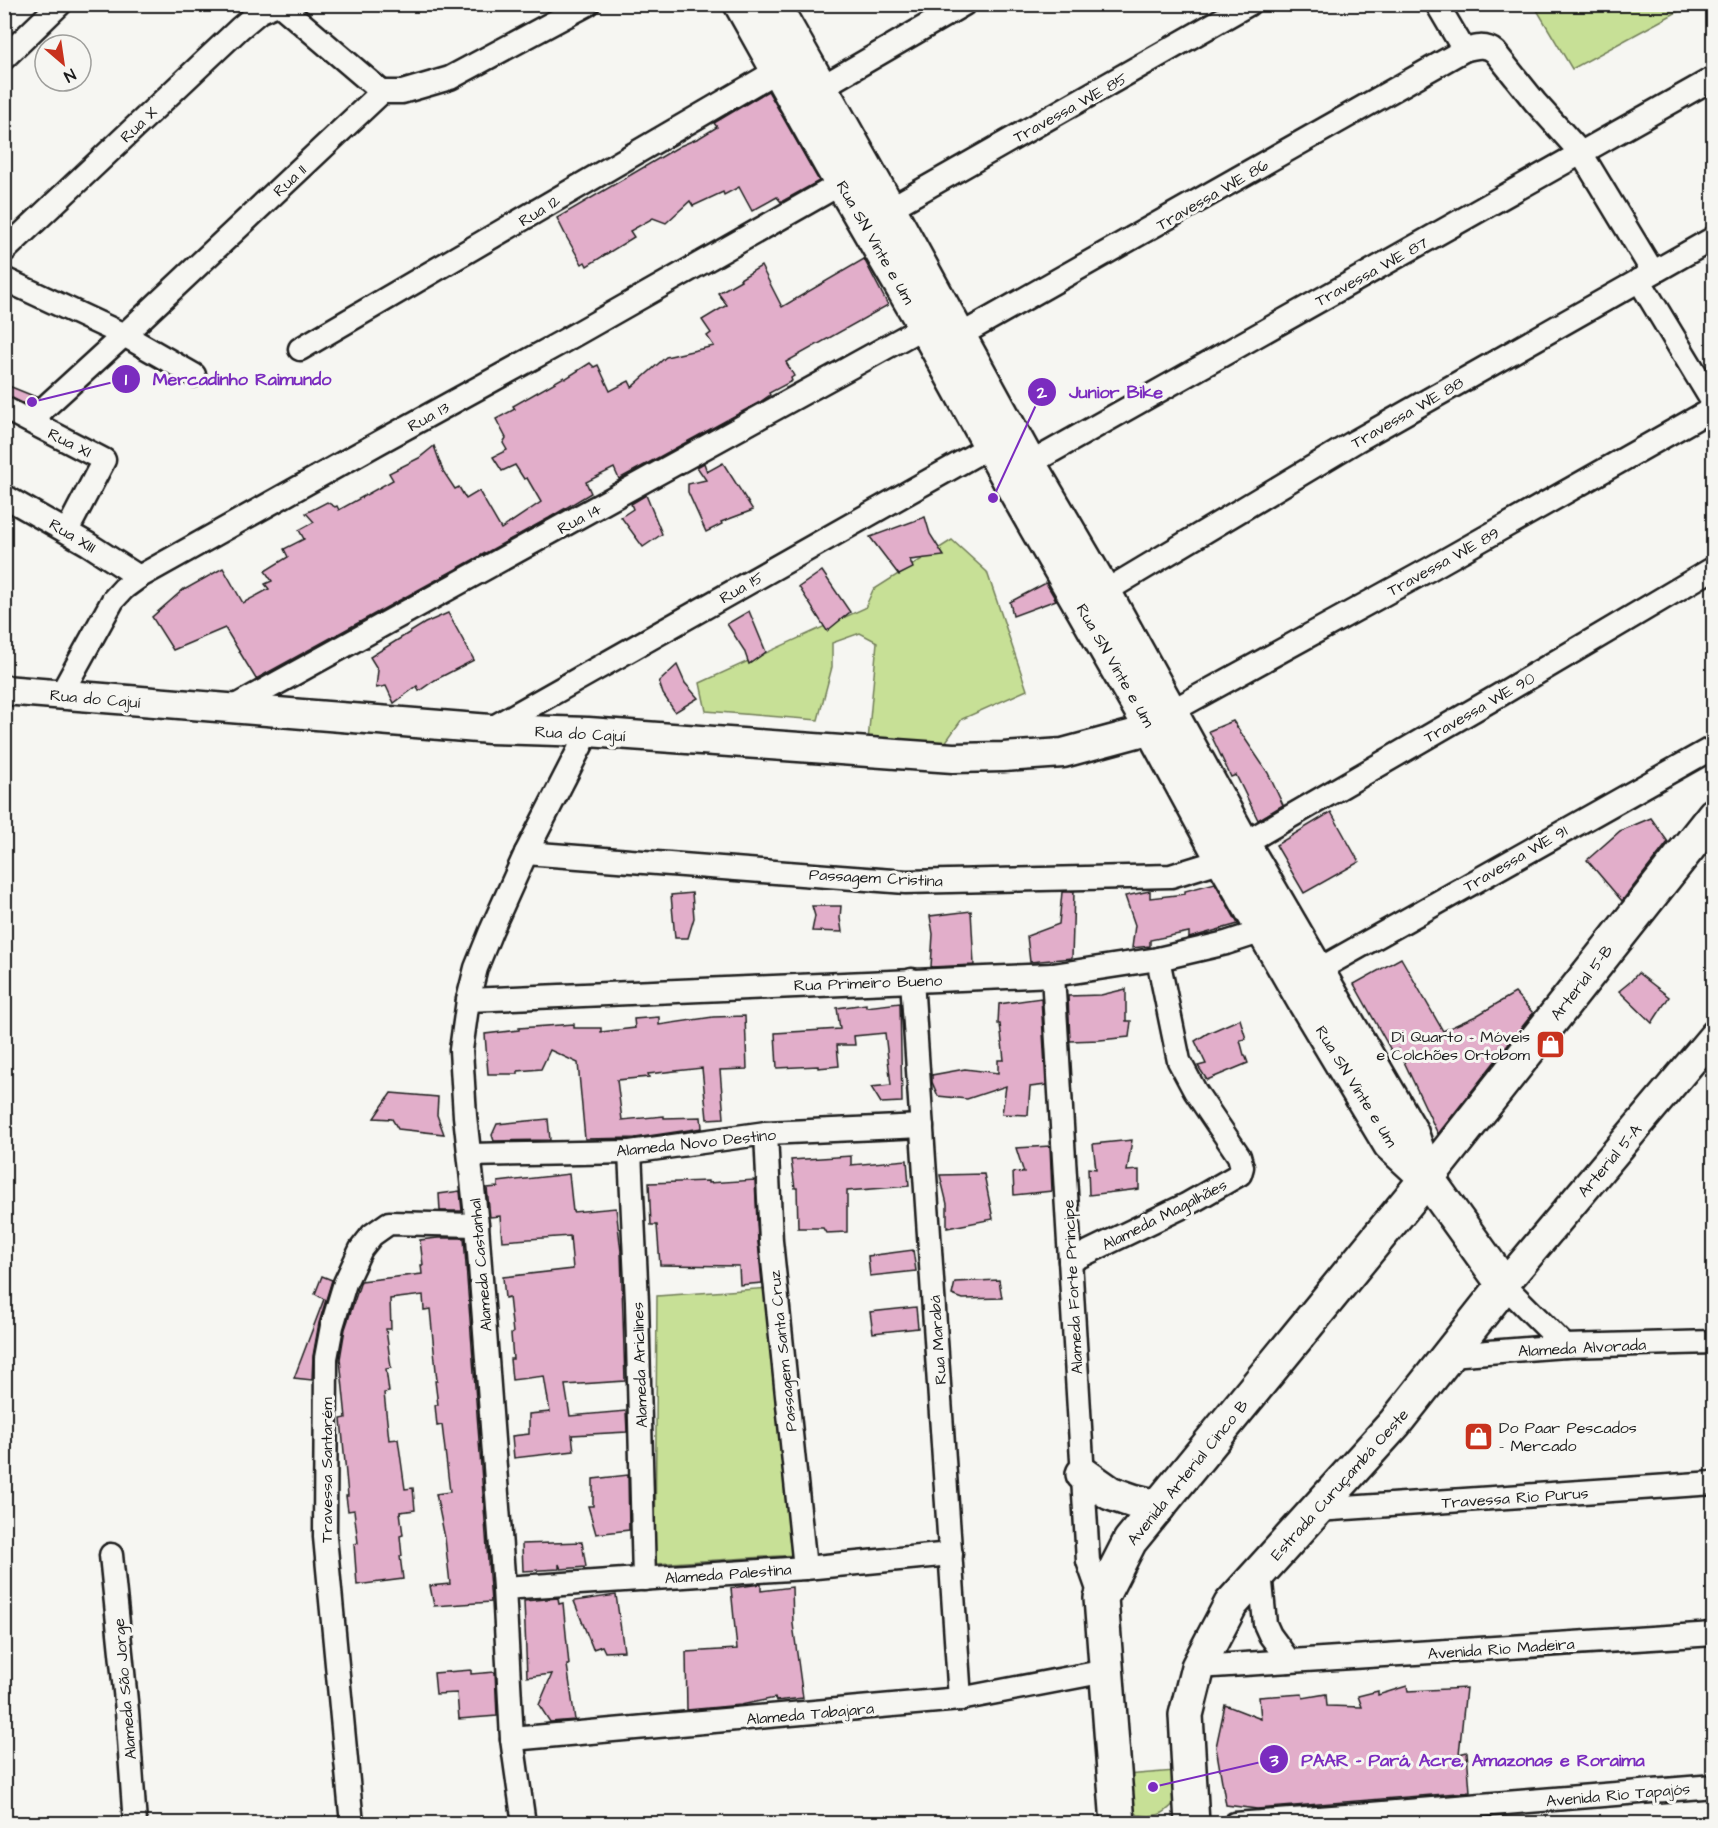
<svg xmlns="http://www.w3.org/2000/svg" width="1718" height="1828" viewBox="0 0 1718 1828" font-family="'Architects Daughter',sans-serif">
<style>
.green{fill:#c7e096;stroke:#727e59;stroke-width:1.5}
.building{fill:#e2aeca;stroke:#1c1c1c;stroke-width:1.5}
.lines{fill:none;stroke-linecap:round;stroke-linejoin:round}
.minor-casing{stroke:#1c1c1c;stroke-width:27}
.tertiary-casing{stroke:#1c1c1c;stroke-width:33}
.primary-casing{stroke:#1c1c1c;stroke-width:38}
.minor{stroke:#f6f6f2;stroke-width:22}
.tertiary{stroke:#f6f6f2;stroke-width:28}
.primary{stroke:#f6f6f2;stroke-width:33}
.labels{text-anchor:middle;stroke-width:6;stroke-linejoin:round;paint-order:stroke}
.street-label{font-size:16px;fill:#1c1c1c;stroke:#f6f6f2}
.poi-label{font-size:16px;fill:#1c1c1c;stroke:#f6f6f2;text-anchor:end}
.leader{fill:none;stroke:#7b2cbf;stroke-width:2}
.callout-dot{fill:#7b2cbf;stroke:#f6f6f2;stroke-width:2}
.mark-label{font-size:18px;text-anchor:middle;font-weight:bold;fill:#fff}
.callout-label{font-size:18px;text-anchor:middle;font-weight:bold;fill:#7b2cbf;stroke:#f6f6f2;stroke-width:6;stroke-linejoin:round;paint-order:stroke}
</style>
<rect width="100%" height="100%" fill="#f6f6f2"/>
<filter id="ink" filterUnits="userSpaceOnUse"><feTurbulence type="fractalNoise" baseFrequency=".0167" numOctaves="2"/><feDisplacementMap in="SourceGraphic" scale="12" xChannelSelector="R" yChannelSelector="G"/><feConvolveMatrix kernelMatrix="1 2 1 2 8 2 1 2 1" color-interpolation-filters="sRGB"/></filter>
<g filter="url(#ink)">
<!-- green -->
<g class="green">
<polygon points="1534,5 1690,5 1572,69"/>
<polygon points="952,540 987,572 1027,690 962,719 940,750 868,741 877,642 860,633 832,643 832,667 818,720 706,711 700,683 865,608 873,590"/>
<polygon points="771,1288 796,1555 655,1564 657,1296"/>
<path d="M1175 1771V1802C1163 1816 1157 1817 1138 1815L1128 1805 1126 1775Z"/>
</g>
<!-- building -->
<g class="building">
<polygon points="768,91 819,181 781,202 777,197 752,211 739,187 724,195 723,192 693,206 690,201 666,223 653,218 630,231 634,237 587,266 585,262 582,264 567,238 557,218 680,146 699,138 717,127 714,123"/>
<polygon points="864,259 888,305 786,362 794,376 791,378 792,381 769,393 770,395 760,402 619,479 614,468 586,482 591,493 549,518 256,679 225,628 173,650 152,617 184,589 184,590 223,568 243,603 269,589 265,584 272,581 265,571 288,557 284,549 304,539 299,530 314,522 306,513 327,502 335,507 337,506 339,510 393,480 389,473 419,458 434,446 443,471 455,489 459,487 466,499 479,491 501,529 541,502 527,478 524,479 515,465 502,471 493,457 507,450 503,443 506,438 496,419 515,409 513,406 564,377 565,379 590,363 594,367 598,365 610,391 629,381 632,387 666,357 714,346 707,336 711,333 702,320 727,305 718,293 741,280 740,279 761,266 782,307"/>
<polygon points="4,384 36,397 27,405 4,395"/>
<polygon points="704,463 707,472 723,463 753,510 721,522 722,524 706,532 688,492 688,484 706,480 697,467"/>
<polygon points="646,495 662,534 643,547 621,517 633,509 631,504"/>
<polygon points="925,517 930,534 944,556 910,560 913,568 899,575 870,537"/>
<polygon points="822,571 850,612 827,631 799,587"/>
<polygon points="1046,583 1056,600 1013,616 1010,602"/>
<polygon points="749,611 766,652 749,664 744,650 727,624"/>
<polygon points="448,613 474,660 435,680 419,691 417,686 394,703 386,686 376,688 378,670 370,657 425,623"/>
<polygon points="677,665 685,683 698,698 675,712 663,694 659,682"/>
<polygon points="1233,721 1268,773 1283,805 1258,820 1236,775 1231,777 1209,731"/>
<polygon points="1331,812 1359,862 1304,893 1276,845"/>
<polygon points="1651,818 1668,842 1622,901 1587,860 1620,831"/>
<polygon points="1215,883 1238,924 1189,938 1189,932 1150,940 1150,946 1132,948 1135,925 1125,896 1150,891 1150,898 1185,894 1185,891"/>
<polygon points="1062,892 1074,892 1072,958 1030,962 1027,936 1059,924"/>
<polygon points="692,893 694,918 688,938 675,938 671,895"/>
<polygon points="812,906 841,906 840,918 842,932 812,931 815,916"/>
<polygon points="971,911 974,965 931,967 933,934 930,916"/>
<polygon points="1401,958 1443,1031 1476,1016 1515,993 1533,1013 1438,1134 1398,1049 1392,1052 1354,984"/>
<polygon points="1638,973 1669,997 1652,1023 1619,991 1630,982"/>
<polygon points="1126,989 1126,1021 1131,1021 1129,1037 1100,1040 1070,1041 1068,996 1101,995"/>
<polygon points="1041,998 1046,1085 1030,1087 1028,1115 1002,1114 1006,1086 967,1099 938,1096 932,1082 932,1075 965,1069 998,1073 998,1060 1004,1060 1000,1024 998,1024 999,1004"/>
<polygon points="900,1003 902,1102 881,1103 871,1087 891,1085 885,1033 854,1036 855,1045 837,1045 839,1066 818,1068 818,1066 777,1068 775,1033 840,1029 837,1008 866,1004 866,1007"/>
<polygon points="745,1016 747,1069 720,1070 724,1118 707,1119 702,1068 648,1074 649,1077 617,1080 622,1120 664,1116 664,1118 701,1117 702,1128 635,1138 585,1139 578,1063 550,1050 541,1069 518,1071 518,1074 488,1074 485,1034 519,1030 519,1028 574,1024 574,1028 601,1028 601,1032 635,1028 634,1019 659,1017 659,1025 713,1017"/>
<polygon points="1240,1019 1246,1039 1240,1040 1244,1055 1245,1055 1248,1063 1207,1080 1198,1066 1206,1064 1195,1041 1208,1033"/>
<polygon points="391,1093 438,1097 437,1115 444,1134 398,1129 392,1119 374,1118"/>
<polygon points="548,1119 550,1140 494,1141 492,1135 497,1124"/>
<polygon points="1132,1140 1127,1171 1139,1170 1139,1189 1089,1195 1088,1168 1096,1169 1093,1144"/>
<polygon points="1050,1146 1052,1191 1014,1195 1013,1172 1024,1173 1016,1148"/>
<polygon points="851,1156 851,1165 907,1160 909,1186 847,1191 847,1232 826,1233 823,1228 798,1228 797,1188 795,1188 791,1160"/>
<polygon points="569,1174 573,1212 616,1208 621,1252 625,1381 565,1385 570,1416 626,1411 627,1432 572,1435 574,1451 514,1458 512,1436 529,1434 529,1414 550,1412 544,1376 512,1380 510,1359 513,1359 511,1334 513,1333 509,1297 505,1298 503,1277 573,1269 570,1236 502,1241 500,1216 490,1217 487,1188 498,1187 498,1182"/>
<polygon points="984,1174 993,1219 947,1228 947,1204 940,1175"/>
<polygon points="755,1180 758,1242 762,1283 740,1285 739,1266 660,1265 657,1225 651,1225 649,1183 708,1181 708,1183"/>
<polygon points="460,1191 462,1211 440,1211 439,1194"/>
<polygon points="438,1238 464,1238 491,1602 434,1606 430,1586 450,1584 445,1538 436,1494 450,1492 442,1425 437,1426 435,1405 438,1405 435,1381 437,1381 430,1309 424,1310 423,1295 390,1299 391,1329 386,1329 391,1368 386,1369 389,1392 384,1393 389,1440 398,1439 405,1489 413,1488 415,1510 400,1512 403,1535 400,1536 402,1556 400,1556 403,1579 357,1585 354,1544 358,1543 354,1510 348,1511 346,1496 348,1496 341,1419 346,1418 340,1359 345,1329 361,1281 422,1274 421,1265 423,1265 420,1240"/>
<polygon points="913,1250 916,1271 870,1276 868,1256"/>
<polygon points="322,1276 332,1280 319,1323 313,1356 312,1380 294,1378 324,1299 315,1294"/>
<polygon points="999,1280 1002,1298 963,1299 952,1295 955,1282"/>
<polygon points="916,1307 918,1328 873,1333 870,1312"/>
<polygon points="628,1475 629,1530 596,1534 588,1506 593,1506 593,1479"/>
<polygon points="582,1542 586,1567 561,1569 559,1564 559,1569 523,1571 522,1544"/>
<polygon points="761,1584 761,1591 792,1587 793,1624 803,1698 776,1701 775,1698 741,1705 687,1710 686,1652 737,1649 731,1588"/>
<polygon points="616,1595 624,1651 605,1652 602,1646 593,1649 574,1601"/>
<polygon points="558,1598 559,1604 563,1603 569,1665 567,1665 575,1720 550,1722 539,1705 552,1674 527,1677 524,1601"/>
<polygon points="471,1670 471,1674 495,1672 497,1716 459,1719 457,1693 436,1694 434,1673"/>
<polygon points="1407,1686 1408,1691 1466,1688 1459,1754 1467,1752 1470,1792 1257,1809 1226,1805 1216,1747 1225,1705 1261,1719 1259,1697 1302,1694 1303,1698 1326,1694 1327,1706 1362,1707 1358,1696 1378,1691 1378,1695"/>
</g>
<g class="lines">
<defs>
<g id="minor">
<polyline points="279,4 382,92"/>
<polyline points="1437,4 1464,50"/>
<polyline points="4,58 60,4"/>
<polyline points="820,88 964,4"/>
<polyline points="889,209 1249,4"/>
<polyline points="4,251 240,28 259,12 277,4"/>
<polyline points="4,279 124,335 194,375"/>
<polyline points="1639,280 1714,404"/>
<path d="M959 336 1464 50C1475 47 1486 44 1495 52L1535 102 1581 153 1653 272"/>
<polyline points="300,349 778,70"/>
<polyline points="4,408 104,460 67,531"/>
<polyline points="30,421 124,335 382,92 402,92 450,78 588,4"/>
<polyline points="1029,464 1714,78"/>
<polyline points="4,496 88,544 139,577"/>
<polyline points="1104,592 1356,441 1714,238"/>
<polyline points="60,696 113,600 124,588 139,577 380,442 562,342 842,183"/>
<polyline points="232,708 925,326"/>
<polyline points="1170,712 1428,570 1714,408"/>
<polyline points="490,729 992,445"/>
<polyline points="1243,844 1498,696 1714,568"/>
<polyline points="526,853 906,882 1171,876 1223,860"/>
<polyline points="1318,970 1714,747"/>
<polyline points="1053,975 1088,1561 1101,1598"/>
<polyline points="912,980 960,1699"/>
<polyline points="468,1000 1053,975 1158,959 1226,943 1263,931"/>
<polyline points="766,1133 771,1241 805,1568"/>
<polyline points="630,1152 637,1302 644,1579"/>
<polyline points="470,1155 630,1152 766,1133 922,1126"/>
<polyline points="1070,1261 1186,1205 1240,1174 1242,1167 1239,1156 1195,1091 1179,1061 1158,959"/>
<polyline points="1504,1285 1565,1346"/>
<polyline points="1450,1355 1565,1346 1714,1342"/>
<polyline points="1317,1510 1714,1483"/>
<polyline points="111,1555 127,1711 135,1824"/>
<polyline points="1260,1572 1265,1624 1270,1635 1289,1661"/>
<polyline points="504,1588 805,1568 951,1554"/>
<polyline points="1198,1667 1714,1634"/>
<polyline points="512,1739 960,1699 1106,1671"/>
<polyline points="352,1824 325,1537 326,1358 332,1326 345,1283 361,1249 372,1235 389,1223 477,1225"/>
<polyline points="524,1824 512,1739 504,1588 477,1225 465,1116 461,1050 468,1000 476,968 491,931 526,853 588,732"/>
<polyline points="1235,1824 1346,1816 1714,1786"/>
</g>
<g id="tertiary">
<polyline points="4,690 490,729 588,732 953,758 1003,757 1063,753 1152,729"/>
<polyline points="1504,1285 1714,1035"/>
</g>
<g id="primary">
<polyline points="741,4 830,163 925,326 1015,490 1152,729 1223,860 1303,999 1390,1144 1427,1178 1504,1285 1395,1423 1231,1604 1198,1667 1186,1715 1192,1824"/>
<polyline points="773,4 889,209 1029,464 1104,592 1243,844 1411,1132 1425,1173"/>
<polyline points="1083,1474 1110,1493 1133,1501 1158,1507"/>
<polyline points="1118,1824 1101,1598 1130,1541 1427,1178 1714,815"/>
</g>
</defs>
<!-- minor casing -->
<use href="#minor" class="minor-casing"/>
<!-- tertiary casing -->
<use href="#tertiary" class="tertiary-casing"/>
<!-- primary casing -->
<use href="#primary" class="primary-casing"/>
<!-- minor -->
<use href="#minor" class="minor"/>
<!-- tertiary -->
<use href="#tertiary" class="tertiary"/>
<!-- primary -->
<use href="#primary" class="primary"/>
</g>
</g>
<!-- icons -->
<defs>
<symbol id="shop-square" viewBox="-11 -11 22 22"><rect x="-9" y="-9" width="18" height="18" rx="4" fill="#c8321e" stroke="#f6f6f2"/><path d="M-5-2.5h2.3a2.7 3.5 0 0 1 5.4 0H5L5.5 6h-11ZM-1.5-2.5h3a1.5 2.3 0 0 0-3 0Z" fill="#fff"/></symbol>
</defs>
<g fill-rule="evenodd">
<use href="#shop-square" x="1534" y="1028" width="33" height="33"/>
<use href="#shop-square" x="1462" y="1420" width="33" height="33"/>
</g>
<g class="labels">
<!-- street labels -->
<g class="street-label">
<text transform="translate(1070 107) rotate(-29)" y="6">Travessa WE 85</text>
<text transform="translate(138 124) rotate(-44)" y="6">Rua X</text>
<text transform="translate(289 180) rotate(-43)" y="6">Rua 11</text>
<text transform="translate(1212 194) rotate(-30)" y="6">Travessa WE 86</text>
<text transform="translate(539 210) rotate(-32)" y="6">Rua 12</text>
<text transform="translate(876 242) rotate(60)" y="6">Rua SN Vinte e Um</text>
<text transform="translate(1371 271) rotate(-29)" y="6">Travessa WE 87</text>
<text transform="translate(1407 412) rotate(-30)" y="6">Travessa WE 88</text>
<text transform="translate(428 416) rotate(-29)" y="6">Rua 13</text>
<text transform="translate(70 442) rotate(27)" y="6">Rua XI</text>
<text transform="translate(579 518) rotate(-29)" y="6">Rua 14</text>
<text transform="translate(73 535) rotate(31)" y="6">Rua XIII</text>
<text transform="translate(1443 561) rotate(-29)" y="6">Travessa WE 89</text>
<text transform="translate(741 587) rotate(-30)" y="6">Rua 15</text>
<text transform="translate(1116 665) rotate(60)" y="6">Rua SN Vinte e Um</text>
<text transform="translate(95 698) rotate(5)" y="6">Rua do Cajuí</text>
<text transform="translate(1479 707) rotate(-30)" y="6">Travessa WE 90</text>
<text transform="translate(580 733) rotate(3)" y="6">Rua do Cajuí</text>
<text transform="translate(1515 858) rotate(-30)" y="6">Travessa WE 91</text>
<text transform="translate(876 877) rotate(3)" y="6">Passagem Cristina</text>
<text transform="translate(868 982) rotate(-2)" y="6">Rua Primeiro Bueno</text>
<text transform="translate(1581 982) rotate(-52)" y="6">Arterial 5-B</text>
<text transform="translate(1357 1086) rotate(58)" y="6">Rua SN Vinte e Um</text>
<text transform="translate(696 1142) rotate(-6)" y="6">Alameda Novo Destino</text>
<text transform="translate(1609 1160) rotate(-50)" y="6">Arterial 5-A</text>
<text transform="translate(1164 1214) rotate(-27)" y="6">Alameda Magalhães</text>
<text transform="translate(480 1265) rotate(-95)" y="6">Alameda Castanhal</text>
<text transform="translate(1072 1287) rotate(-93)" y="6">Alameda Forte Principe</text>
<text transform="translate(937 1340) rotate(-94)" y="6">Rua Marabá</text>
<text transform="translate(1582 1347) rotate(-3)" y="6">Alameda Alvorada</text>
<text transform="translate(782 1351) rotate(-96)" y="6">Passagem Santa Cruz</text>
<text transform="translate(639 1365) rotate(-92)" y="6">Alameda Ariclines</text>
<text transform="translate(326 1470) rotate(-90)" y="6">Travessa Santarém</text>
<text transform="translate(1187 1472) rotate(-51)" y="6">Avenida Arterial Cinco B</text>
<text transform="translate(1339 1484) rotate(-48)" y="6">Estrada Curuçambá Oeste</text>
<text transform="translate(1515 1497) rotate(-4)" y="6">Travessa Rio Purus</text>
<text transform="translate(728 1573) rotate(-4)" y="6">Alameda Palestina</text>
<text transform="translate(1501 1648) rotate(-4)" y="6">Avenida Rio Madeira</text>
<text transform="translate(124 1689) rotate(-95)" y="6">Alameda São Jorge</text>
<text transform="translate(810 1713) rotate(-5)" y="6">Alameda Tabajara</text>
<text transform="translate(1618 1794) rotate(-5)" y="6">Avenida Rio Tapajós</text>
</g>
<!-- poi labels -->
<g class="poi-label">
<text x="1530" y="1042">Di Quarto - Móveis<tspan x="1530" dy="18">e Colchões Ortobom</tspan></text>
<text x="1499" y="1433" text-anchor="start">Do Paar Pescados<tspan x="1499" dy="18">- Mercado</tspan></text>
</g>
</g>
<!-- callouts -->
<path class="leader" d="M32 402L126 379M993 498L1042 392M1153 1787L1274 1759"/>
<g class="callout-dot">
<circle cx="32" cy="402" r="6"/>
<circle cx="993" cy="498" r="6"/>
<circle cx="1153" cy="1787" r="6"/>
<circle cx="126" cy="379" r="15"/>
<circle cx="1042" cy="392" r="15"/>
<circle cx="1274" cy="1759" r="15"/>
</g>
<g class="mark-label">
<text x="126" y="385">1</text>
<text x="1042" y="398">2</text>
<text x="1274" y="1766">3</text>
</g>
<g class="callout-label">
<text x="242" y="385">Mercadinho Raimundo</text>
<text x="1116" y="398">Junior Bike</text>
<text x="1473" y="1766">PAAR - Pará, Acre, Amazonas e Roraima</text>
</g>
<!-- margin -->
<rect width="1718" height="1828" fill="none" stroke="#f6f6f2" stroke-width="24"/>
<rect x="12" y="12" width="1694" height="1804" fill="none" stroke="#1c1c1c" stroke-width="2" filter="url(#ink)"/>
<!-- north arrow -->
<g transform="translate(63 63) rotate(151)"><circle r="28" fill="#f6f6f2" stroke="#9f9f9c" stroke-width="1.5"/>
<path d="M0-4.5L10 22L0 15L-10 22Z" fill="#c8321e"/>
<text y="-9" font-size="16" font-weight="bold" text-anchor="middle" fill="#1c1c1c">N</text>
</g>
</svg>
